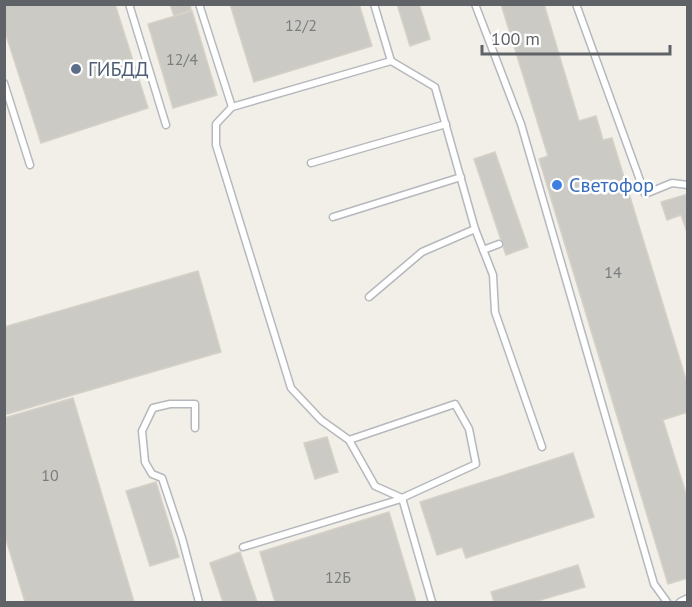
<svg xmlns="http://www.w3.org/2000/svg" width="692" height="607" viewBox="0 0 692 607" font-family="'PT Sans',sans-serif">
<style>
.building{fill:#cccac5;stroke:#d6d1c6;stroke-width:1.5}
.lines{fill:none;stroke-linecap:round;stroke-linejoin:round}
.service-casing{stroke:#b5b8bc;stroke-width:9}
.service{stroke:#fff;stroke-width:6}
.service-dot{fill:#5c6f8a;stroke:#fff;stroke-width:2}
.shop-dot{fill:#3f7fe0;stroke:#fff;stroke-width:2}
.labels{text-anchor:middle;stroke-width:5;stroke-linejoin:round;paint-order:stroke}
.number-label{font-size:16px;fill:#7a7d7f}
.service-label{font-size:20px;fill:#4e5e75;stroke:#fff;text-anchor:start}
.shop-label{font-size:20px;fill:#366cbe;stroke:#fff;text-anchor:start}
</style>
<rect width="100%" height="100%" fill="#f1efe8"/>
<!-- building -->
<g class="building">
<polygon points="4,4 115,4 148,108 41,143 4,29"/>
<polygon points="170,4 190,4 191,10 174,16"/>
<polygon points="230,4 359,4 372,46 254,82"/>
<polygon points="397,4 419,4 430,39 410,46"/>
<polygon points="501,4 544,4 579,121 596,116 603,140 612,138 688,386 688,412 663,420 688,500 688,578 668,584 539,159 548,156"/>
<polygon points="192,11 217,95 173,108 148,24"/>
<polygon points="495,152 528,247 506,255 474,159"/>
<polygon points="688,194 688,235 681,215 667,220 661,202"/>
<polygon points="198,271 221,352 4,415 4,327"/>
<polygon points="73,398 134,602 25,602 4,533 4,418"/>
<polygon points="327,437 338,472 315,479 304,443"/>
<polygon points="573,453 594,517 466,558 462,547 437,555 420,502"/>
<polygon points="156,482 179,557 150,566 126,491"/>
<polygon points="389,512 416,602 275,602 260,552"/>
<polygon points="240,552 257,602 223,602 210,563"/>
<polygon points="578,565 585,587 534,602 494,602 491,592"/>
</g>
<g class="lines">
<defs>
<g id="service">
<polyline points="129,4 166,125"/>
<polyline points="199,4 232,107 391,61 374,4"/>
<polyline points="475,4 521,124 654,584 667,602"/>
<polyline points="576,4 645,194 672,183 688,185"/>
<polyline points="391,61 435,87 475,229 493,275 495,312 542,447"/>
<polyline points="4,83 30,165"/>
<polyline points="232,107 216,124 216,145 291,388 321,420 349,440 375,486 402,498"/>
<polyline points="311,163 446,124"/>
<polyline points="333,217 461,177"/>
<polyline points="483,250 499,244"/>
<polyline points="369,297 422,252 475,229"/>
<polyline points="195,428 195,404 170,404 153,408 142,431 145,462 152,474 162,478 182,538 199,602"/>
<polyline points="349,440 455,404 469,429 476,464 402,498 432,602"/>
<polyline points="243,547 401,499"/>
<polyline points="680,602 688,598"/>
</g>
</defs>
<!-- service casing -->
<use href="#service" class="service-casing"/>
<!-- service -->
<use href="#service" class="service"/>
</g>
<!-- markers -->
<circle class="service-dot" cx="76" cy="69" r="6"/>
<circle class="shop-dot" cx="557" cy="185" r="6"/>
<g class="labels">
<!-- number labels -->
<g class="number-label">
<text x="301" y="31">12/2</text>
<text x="182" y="65">12/4</text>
<text x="613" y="278">14</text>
<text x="50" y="481">10</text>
<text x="338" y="583">12Б</text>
</g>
<!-- service labels -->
<g class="service-label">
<text x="88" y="76">ГИБДД</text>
</g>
<!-- shop labels -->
<g class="shop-label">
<text x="569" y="192">Светофор</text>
</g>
</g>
<!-- border -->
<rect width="692" height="607" fill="none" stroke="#5f6368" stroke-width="12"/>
<!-- scale -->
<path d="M482 45v9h188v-9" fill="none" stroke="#5f6368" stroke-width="3"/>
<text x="491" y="45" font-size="18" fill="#5f6368" stroke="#ffffff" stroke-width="4.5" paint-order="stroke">100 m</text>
</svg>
